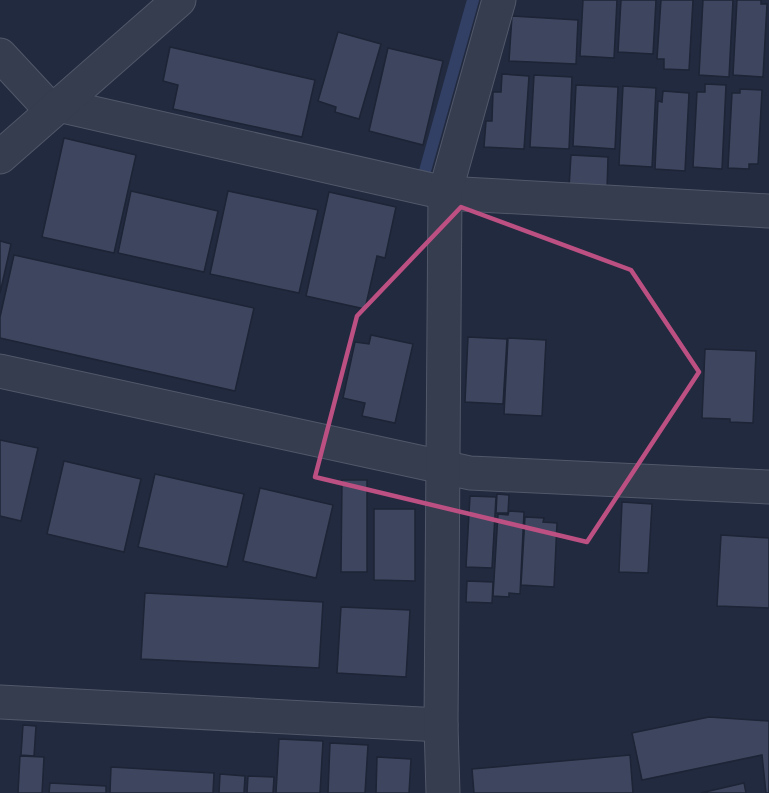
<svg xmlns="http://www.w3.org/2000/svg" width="769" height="793" viewBox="0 0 769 793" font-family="'Archivo Narrow',sans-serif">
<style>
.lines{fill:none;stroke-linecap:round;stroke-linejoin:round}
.stream{stroke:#334065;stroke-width:12}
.building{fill:#3e465f;stroke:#1d2436;stroke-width:1.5}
.minor-casing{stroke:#51586a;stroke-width:35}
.minor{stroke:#363d4f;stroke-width:33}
.marked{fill:none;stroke:#bc5082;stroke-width:4.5;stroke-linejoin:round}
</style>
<rect width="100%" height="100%" fill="#222a3f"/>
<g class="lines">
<!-- stream -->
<polyline class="stream" points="425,171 473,0"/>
</g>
<!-- building -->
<g class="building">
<polygon points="583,0 617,0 614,58 580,56"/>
<polygon points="621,0 656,0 653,54 618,52"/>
<polygon points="661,0 693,0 689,70 664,69 664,59 657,59"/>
<polygon points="703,0 733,0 729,77 699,75"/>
<polygon points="737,0 761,0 761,4 767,4 763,77 733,75"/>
<polygon points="512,16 578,20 576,64 509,61"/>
<polygon points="338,32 381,44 359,119 335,112 336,107 318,101"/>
<polygon points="170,47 315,80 302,137 173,109 178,85 163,81"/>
<polygon points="388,48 443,61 423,145 369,131"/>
<polygon points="502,74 529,76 524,149 484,147 486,121 492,121 493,92 501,92"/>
<polygon points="534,75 572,77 569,149 530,147"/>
<polygon points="705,84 726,85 722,169 693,167 697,92 705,92"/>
<polygon points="576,85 618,87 615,149 573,146"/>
<polygon points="623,86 656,88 652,167 619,165"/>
<polygon points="740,89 762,90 758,164 749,164 749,169 728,168 732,93 740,93"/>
<polygon points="663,91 689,93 685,171 655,169 658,101 662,102"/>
<polygon points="64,138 136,155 114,253 42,237"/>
<polygon points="571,155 608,157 607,190 569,188"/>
<polygon points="131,191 218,211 204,272 118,253"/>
<polygon points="228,191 318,210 299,293 210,274"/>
<polygon points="329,192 396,207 385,258 377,256 365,309 306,296"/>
<polygon points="0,241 11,244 0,293"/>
<polygon points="14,255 254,308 235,391 0,338 0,317"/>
<polygon points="371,335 413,344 395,423 362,416 365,403 343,398 355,342 369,344"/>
<polygon points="468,337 507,339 503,404 465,402"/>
<polygon points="508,338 546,340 542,416 504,414"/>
<polygon points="705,349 756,351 753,423 730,422 730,419 702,418"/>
<polygon points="0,440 38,448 21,521 0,516"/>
<polygon points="64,461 141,479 124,552 47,534"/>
<polygon points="155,474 244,494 227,567 138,547"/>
<polygon points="342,480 367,480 367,572 341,572"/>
<polygon points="260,488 333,505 316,578 243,561"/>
<polygon points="497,494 509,495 508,513 496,513"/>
<polygon points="470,496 496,497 492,568 466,567"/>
<polygon points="622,502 652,504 648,573 619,572"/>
<polygon points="374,509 415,509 415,581 374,580"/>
<polygon points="509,511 524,512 520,594 509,593 509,597 493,596 498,514 508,515"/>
<polygon points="525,517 544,518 543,522 557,523 554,587 521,585"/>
<polygon points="721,535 769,538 769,608 717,606"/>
<polygon points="467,581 493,582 492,603 466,602"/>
<polygon points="145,593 323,602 319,668 141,659"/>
<polygon points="341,607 410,610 406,677 337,673"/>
<polygon points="709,717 769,721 769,793 766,793 762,755 642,780 632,733"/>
<polygon points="23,725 36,726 34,756 21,755"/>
<polygon points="279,739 323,741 320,793 276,793"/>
<polygon points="330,743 368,745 365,793 328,793"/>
<polygon points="630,755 633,793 474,793 472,769"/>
<polygon points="20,756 44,757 42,793 18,793"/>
<polygon points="377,757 411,759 409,793 376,793"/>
<polygon points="111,767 214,773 213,793 110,793"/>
<polygon points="220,774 245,776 244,793 219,793"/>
<polygon points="248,776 274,777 273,793 247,793"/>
<polygon points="50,783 106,786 106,793 49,793"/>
<polygon points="744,783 746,793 701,793"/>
</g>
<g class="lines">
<defs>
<g id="minor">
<polyline points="0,55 52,111"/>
<polyline points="58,105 445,193 769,211"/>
<polyline points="0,157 179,0"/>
<polyline points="0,371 470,473 769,487"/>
<polyline points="0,702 441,725"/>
<polyline points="443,793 441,725 445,193 499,0"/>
</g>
</defs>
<!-- minor casing -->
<use href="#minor" class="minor-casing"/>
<!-- minor -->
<use href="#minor" class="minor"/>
</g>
<!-- marked area -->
<path class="marked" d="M461 207 631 270 699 372 587 542 315 477 357 316Z"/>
</svg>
